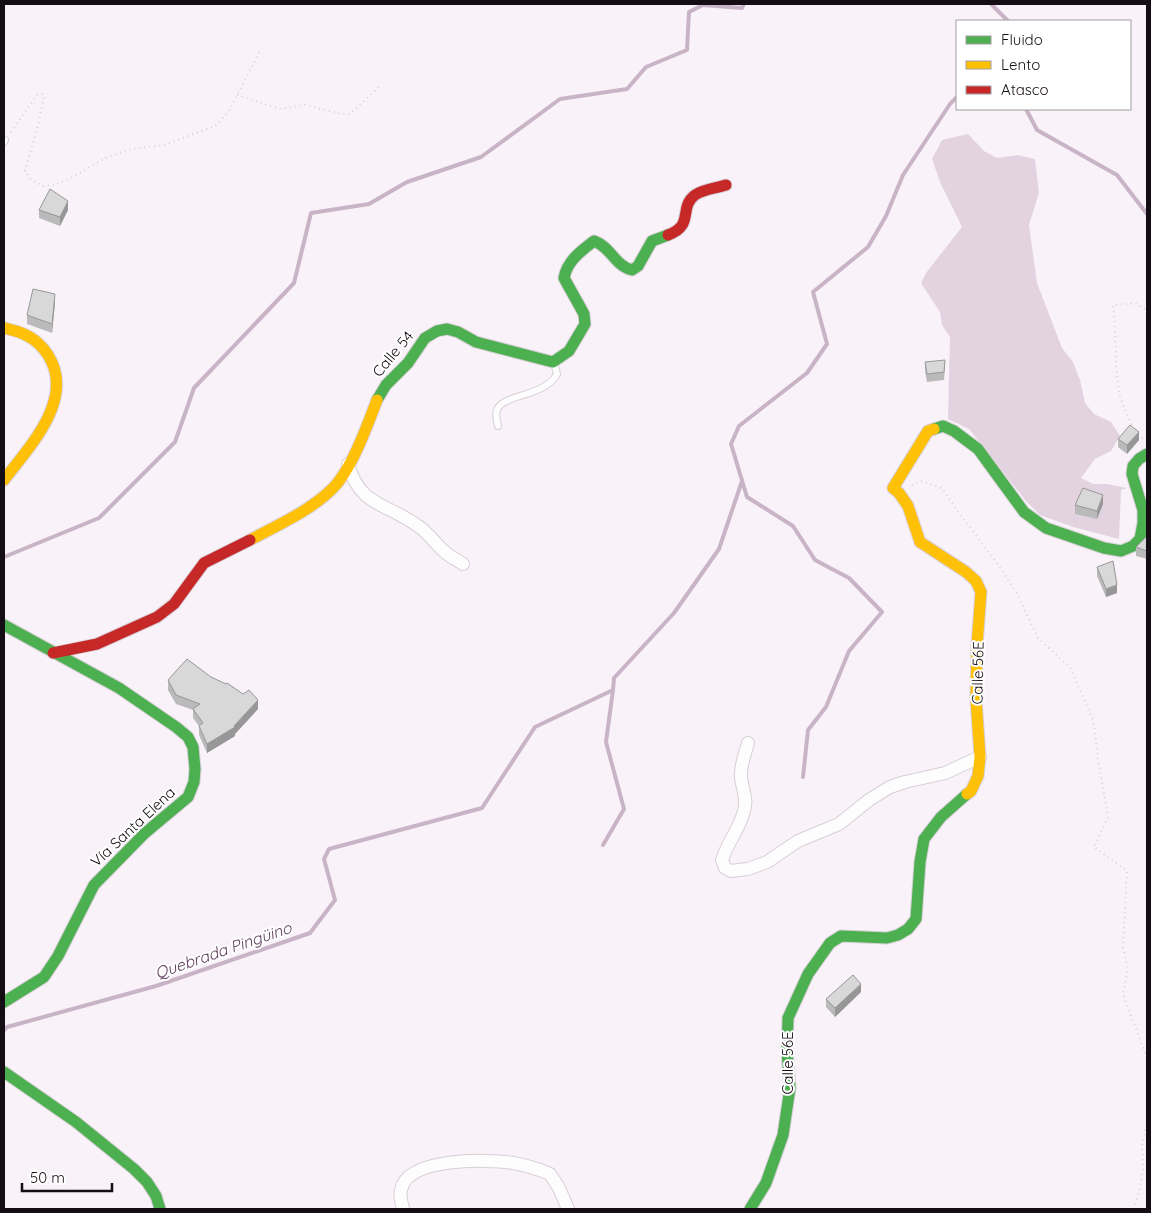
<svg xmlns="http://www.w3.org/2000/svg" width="1151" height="1213" viewBox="0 0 1151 1213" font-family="Quicksand,sans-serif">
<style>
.green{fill:#e3d3e1}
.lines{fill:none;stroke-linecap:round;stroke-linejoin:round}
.stream{stroke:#c8b4c6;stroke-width:4}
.lane-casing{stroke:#d7cfd6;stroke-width:8}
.street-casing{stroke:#d7cfd6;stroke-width:14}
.fast-casing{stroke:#d7cfd6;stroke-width:13}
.slow-casing{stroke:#d7cfd6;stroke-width:13}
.jam-casing{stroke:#d7cfd6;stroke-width:13}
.path{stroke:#d4d2d4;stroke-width:2;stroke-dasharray:1 4;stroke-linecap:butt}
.lane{stroke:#fefdfe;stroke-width:6}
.street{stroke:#fefdfe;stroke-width:12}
.fast{stroke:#4caf50;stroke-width:11}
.slow{stroke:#ffc107;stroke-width:11}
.jam{stroke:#c62828;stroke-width:11}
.wall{fill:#b9bab9}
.shaded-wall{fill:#969796}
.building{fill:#d7d8d7;stroke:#969796}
.labels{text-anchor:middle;stroke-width:4;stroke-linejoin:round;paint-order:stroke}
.street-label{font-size:15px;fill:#150d14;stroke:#fff}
.water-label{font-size:16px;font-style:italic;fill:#5f3a5b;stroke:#fff}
</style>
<rect width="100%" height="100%" fill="#faf2f9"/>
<!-- green -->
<polygon class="green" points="968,134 984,151 997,158 1018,155 1035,159 1039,193 1029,225 1037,283 1062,348 1073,362 1080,380 1085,403 1094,414 1111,422 1120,436 1111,451 1095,459 1081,478 1093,484 1107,484 1127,488 1121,490 1119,539 1073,527 1040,515 1026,501 969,429 948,419 950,337 942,325 940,312 921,283 926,273 962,227 940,182 932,159 942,140"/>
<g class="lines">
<!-- stream -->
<g class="stream">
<polyline points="991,4 1008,21"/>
<polyline points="1026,109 1037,130 1117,175 1147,214"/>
<polyline points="4,557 99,518 175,442 194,388 294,283 311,213 369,204 407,182 481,157 560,99 627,89 646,67 687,50 689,12 703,5 742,8 744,4"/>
<polyline points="803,777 808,730 826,707 849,651 882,612 849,578 815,560 793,526 747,497 731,444 739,426 807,373 827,344 813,292 868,247 886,216 903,175 950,104 957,97"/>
<polyline points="603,845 624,809 606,742 613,690"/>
<polyline points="4,1030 7,1027 156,986 310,933 335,900 324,859 329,849 482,808 535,727 613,690 614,678 674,613 719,549 742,481"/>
</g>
<defs>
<g id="lane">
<polyline points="4,142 5,140"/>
<path d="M498 426C497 421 495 415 497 410 502 394 545 397 557 374L554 363"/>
</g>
<g id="street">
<path d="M348 464C360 507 387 503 418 526 429 533 436 545 446 553 451 557 457 560 463 564"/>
<path d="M748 743C745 754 740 766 741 777 742 789 748 799 744 811 740 828 727 843 722 860L725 868 731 871 748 869 767 862 798 841 839 824 869 800 890 787 905 782 945 773 980 757"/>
<path d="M403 1209C402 1203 399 1197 401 1190 407 1157 487 1159 513 1163 525 1165 538 1169 550 1174L559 1188 568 1209"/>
</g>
<g id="fast">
<path d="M377 400 386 385 408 363 425 338 437 331 447 329 458 332 476 342 553 362 569 351 585 324 584 314 564 278C567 261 581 251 594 241 611 247 615 266 632 270L638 266 652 241 668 235"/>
<polyline points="934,429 943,426 954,431 978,449 1024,512 1046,528 1104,548 1121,551 1133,546 1140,539 1143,523 1143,510 1132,474 1133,466 1139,459 1147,454"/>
<polyline points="4,625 119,688 176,727 188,737 193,747 195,769 194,782 188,797 145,833 94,885 58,956 44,977 4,1002"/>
<polyline points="4,1072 76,1122 134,1169 147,1182 156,1196 160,1209"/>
<polyline points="750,1209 766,1183 783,1135 790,1088 787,1052 788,1018 808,974 830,943 841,936 887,938 898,935 908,929 916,919 920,862 924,839 941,817 967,794"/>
</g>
<g id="slow">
<path d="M4 328C23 332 37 338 48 355 76 399 29 447 4 480"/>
<polyline points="934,429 928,431 893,488 899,493 908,506 920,542 966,572 976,581 981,592 977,645 976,699 980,757 978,776 971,791 967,794"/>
<path d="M250 540C278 525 312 510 334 487 352 468 368 424 377 400"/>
</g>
<g id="jam">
<path d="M668 235C695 225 678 208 695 195 703 189 717 188 726 185"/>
<polyline points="53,653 97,644 157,617 174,604 204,563 250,540"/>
</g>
</defs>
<!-- lane casing -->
<use href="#lane" class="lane-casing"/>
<!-- street casing -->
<use href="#street" class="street-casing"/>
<!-- fast casing -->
<use href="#fast" class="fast-casing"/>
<!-- slow casing -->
<use href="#slow" class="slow-casing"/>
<!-- jam casing -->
<use href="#jam" class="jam-casing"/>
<!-- path -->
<g class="path">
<polyline points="237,95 280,109 305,105 342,114 350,114 380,86"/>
<polyline points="11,132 37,95 43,94 44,97 37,130 25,171 31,180 43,186 55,185 73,177 105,158 131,149 164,145 215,126 228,113 261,49"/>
<path d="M1134 429C1129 418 1123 407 1120 396 1114 366 1117 335 1113 305L1135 303 1147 310"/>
<polyline points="1138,435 1146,441"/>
<polyline points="912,485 921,481 942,488 957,510 994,559 1017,593 1038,638 1070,667 1093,720 1098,759 1108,817 1094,847 1127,871 1123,948 1128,969 1123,994 1147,1058"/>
<polyline points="1134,1209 1138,1196 1143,1170 1142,1146 1147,1121"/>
</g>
<!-- lane -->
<use href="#lane" class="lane"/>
<!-- street -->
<use href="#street" class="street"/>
<!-- fast -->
<use href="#fast" class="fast"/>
<!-- slow -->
<use href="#slow" class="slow"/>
<!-- jam -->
<use href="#jam" class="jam"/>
</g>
<!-- wall -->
<g class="wall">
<polygon points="39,210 68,210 60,226 39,218"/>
<polygon points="55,302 52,333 27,324 27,315"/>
<polygon points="925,362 945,368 944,380 927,382 925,371"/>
<polygon points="1118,439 1139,440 1127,454 1118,447"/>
<polygon points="1103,504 1097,519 1075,514 1075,505"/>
<polygon points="1147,536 1147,559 1136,556 1136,547"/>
<polygon points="1097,567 1117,593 1106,597 1097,576"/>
<polygon points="211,677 258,709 235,734 235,736 207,753 199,735 199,726 193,718 193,710 176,704 168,690 168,680"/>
<polygon points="861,992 835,1017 826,1007 826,999"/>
</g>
<!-- shaded-wall -->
<g class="shaded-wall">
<polygon points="68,201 68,210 60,226 60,217"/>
<polygon points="55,294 55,302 52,333 52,324"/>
<polygon points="1139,432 1139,440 1127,454 1127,445"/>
<polygon points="1103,495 1103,504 1097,519 1097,511"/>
<polygon points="1117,585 1117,593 1106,597 1106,589"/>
<polygon points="258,700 258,709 235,734 235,736 207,753 207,744 234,726"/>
<polygon points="861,984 861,992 835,1017 835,1008"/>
</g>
<!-- building -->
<g class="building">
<polygon points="50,189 68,201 60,217 39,210"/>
<polygon points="33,289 55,294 52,324 27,315"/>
<polygon points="945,360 944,372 927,374 925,362"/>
<polygon points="1130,425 1139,432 1127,445 1118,439"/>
<polygon points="1083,488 1103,495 1097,511 1075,505"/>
<polygon points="1147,536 1147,551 1136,547"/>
<polygon points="1113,561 1117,585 1106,589 1097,567"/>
<polygon points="187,659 211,677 226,684 227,683 243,694 249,690 258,700 234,726 235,727 207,744 199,726 203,723 193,709 200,704 176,695 168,680"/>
<polygon points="853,975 861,984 835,1008 826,999"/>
</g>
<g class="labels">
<!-- street labels -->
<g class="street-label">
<text transform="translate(393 354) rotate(-50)" y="5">Calle 54</text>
<text transform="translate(978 673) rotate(-89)" y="5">Calle 56E</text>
<text transform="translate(133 827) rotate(-43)" y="5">Vía Santa Elena</text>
<text transform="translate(788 1063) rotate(-90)" y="5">Calle 56E</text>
</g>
<!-- water labels -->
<g class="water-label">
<text transform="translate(223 950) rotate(-19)" y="6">Quebrada Pingüino</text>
</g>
</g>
<!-- border -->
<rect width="1151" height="1213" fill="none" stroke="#150d14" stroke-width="10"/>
<!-- legend -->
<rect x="956" y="20" width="175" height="90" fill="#ffffff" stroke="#a19ea1"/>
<rect x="966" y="36" width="25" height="8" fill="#4caf50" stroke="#a19ea1"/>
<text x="1001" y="45" font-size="15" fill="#150d14">Fluido</text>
<rect x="966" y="61" width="25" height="8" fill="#ffc107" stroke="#a19ea1"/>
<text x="1001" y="70" font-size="15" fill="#150d14">Lento</text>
<rect x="966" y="86" width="25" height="8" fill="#c62828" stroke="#a19ea1"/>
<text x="1001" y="95" font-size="15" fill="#150d14">Atasco</text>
<!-- scale -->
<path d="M22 1183v8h90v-8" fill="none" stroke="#150d14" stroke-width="2.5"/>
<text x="30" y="1183" font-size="15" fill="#150d14" stroke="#ffffff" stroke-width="4" paint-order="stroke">50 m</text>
</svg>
